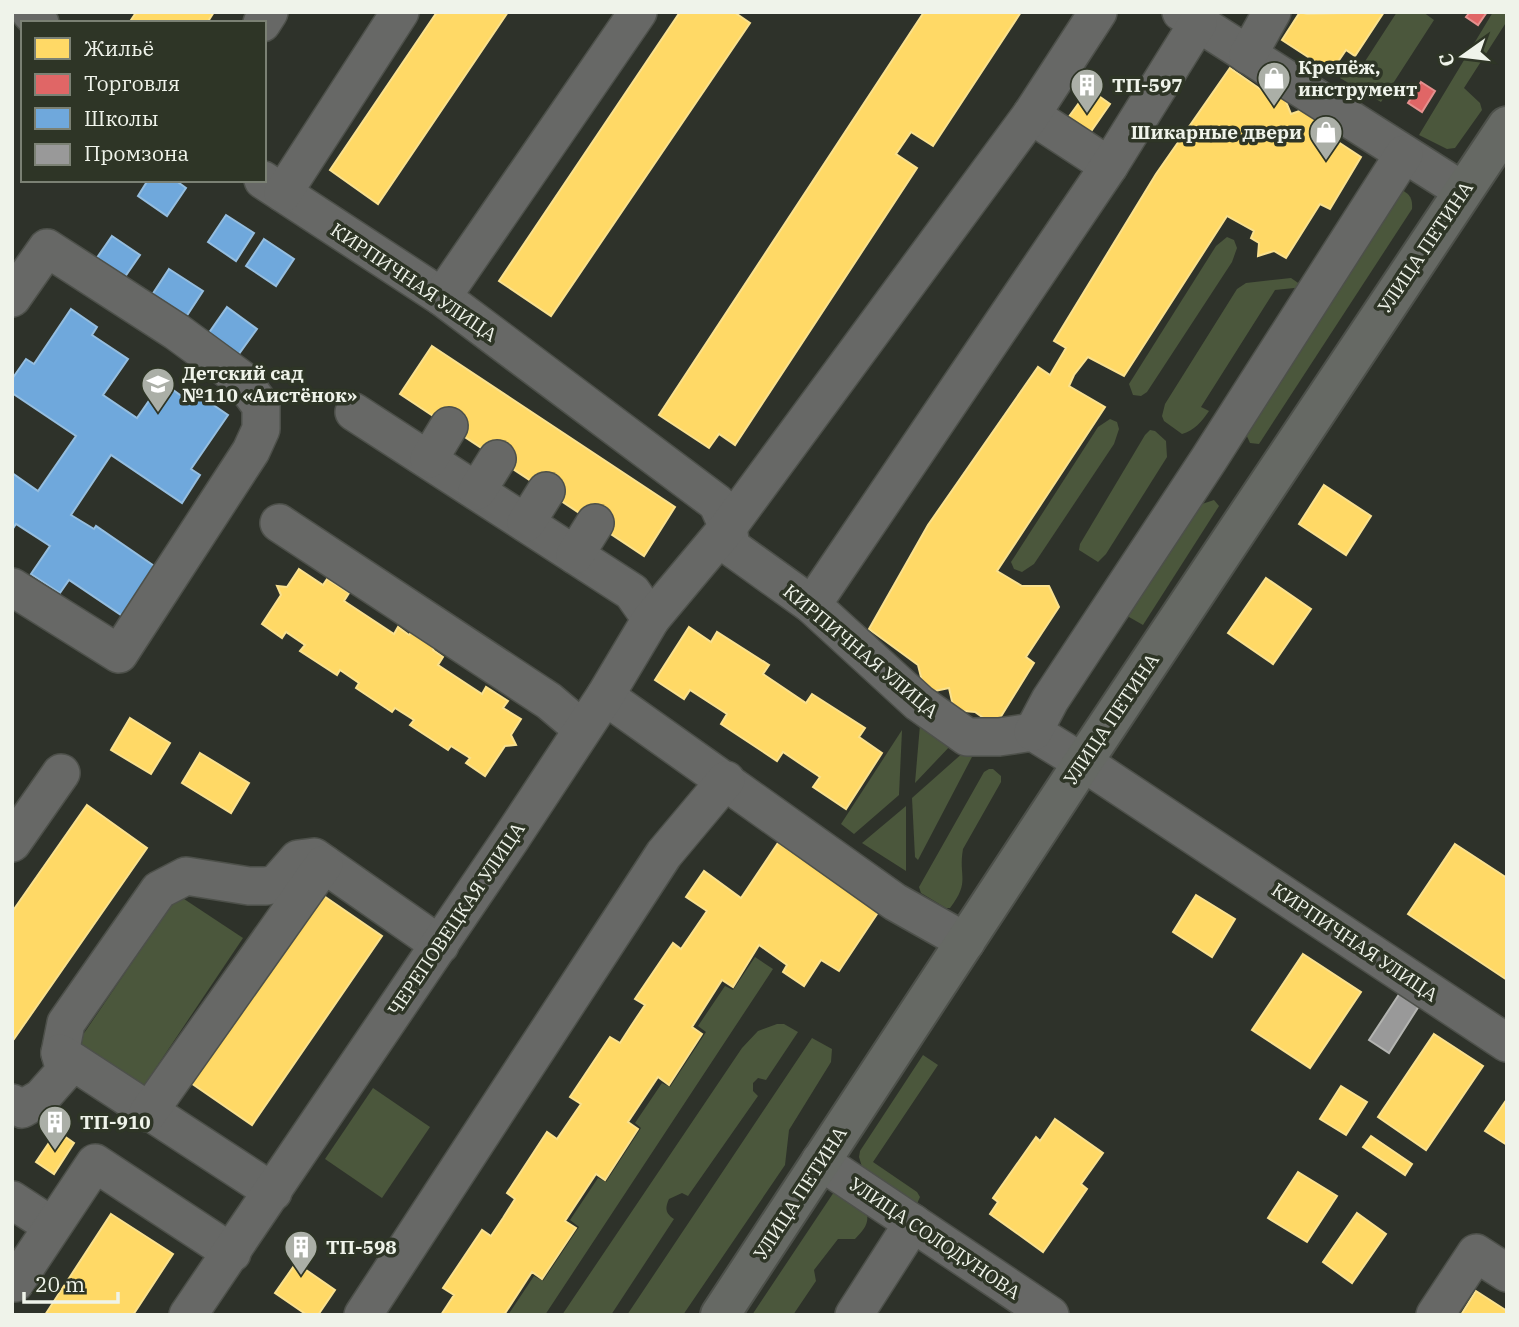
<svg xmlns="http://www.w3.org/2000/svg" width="1519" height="1327" viewBox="0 0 1519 1327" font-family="'IBM Plex Serif',serif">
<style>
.green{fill:#4b573c}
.homes{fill:#ffd966;stroke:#fae18e;stroke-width:2}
.shops{fill:#e06666;stroke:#e4908e;stroke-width:2}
.schools{fill:#6fa8dc;stroke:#95bee0;stroke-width:2}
.industry{fill:#999;stroke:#b3b4b1;stroke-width:2}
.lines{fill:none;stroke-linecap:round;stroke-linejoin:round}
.minor-casing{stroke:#4d504a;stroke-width:40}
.major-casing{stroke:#4d504a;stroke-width:42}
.minor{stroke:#676866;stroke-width:37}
.major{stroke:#666964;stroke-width:38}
.labels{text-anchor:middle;stroke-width:7;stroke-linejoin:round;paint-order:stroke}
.poi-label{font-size:19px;font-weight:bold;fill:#eff3ea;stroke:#2e3526;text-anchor:start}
.street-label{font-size:19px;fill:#eff3ea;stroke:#2e3526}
</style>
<rect width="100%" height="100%" fill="#2e322a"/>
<!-- green -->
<g class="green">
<polygon points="1397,12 1423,12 1434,20 1381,102 1340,78 1353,61 1362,66"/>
<polygon points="1493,12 1507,12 1507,21 1464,88 1480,103 1482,110 1455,148 1447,149 1419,135"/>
<path d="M1398 189C1409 192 1413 198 1412 209L1259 444 1250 443 1245 432Z"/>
<polygon points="1227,237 1234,240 1237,248 1232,262 1147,392 1141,396 1133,395 1129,384 1216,246"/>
<path d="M1291 278 1304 287 1275 290 1201 407 1209 411C1202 421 1194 431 1182 434L1164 421 1162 416 1165 404 1237 289 1246 283Z"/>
<polygon points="1110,419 1117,422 1119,429 1114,444 1034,564 1022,572 1014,569 1011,562 1098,427"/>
<polygon points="1150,430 1155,431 1166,441 1167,457 1106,554 1098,562 1079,550 1080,544 1145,435"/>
<polygon points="1214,500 1219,506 1143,625 1129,617 1129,608 1202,504"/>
<polygon points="920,725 952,744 915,783"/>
<polygon points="902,730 899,795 854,834 841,824"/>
<polygon points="965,751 973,755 918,860 915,857 912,798"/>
<path d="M989 769H993L1001 776V782L963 849C958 877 971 881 950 908H946L921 893 919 887 984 772Z"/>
<polygon points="906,806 906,871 862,843"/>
<polygon points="178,895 243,938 139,1093 74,1048"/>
<polygon points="755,957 773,969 545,1315 508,1315 534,1276 543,1281 579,1227 570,1220 598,1178 606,1182 641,1128 635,1123 662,1083 670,1087 706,1032 698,1026 725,986 733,990"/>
<path d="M777 1024H784L798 1032 766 1080 758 1078 753 1083V1091L758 1096 688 1196 682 1193 669 1199C665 1208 665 1213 674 1219L611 1315H562L742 1048 758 1031Z"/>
<polygon points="812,1038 832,1049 831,1062 789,1130 785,1165 683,1315 627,1315"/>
<polygon points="923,1055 938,1065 873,1162 917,1192 920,1197 916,1206 863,1170 859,1157 860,1151"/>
<polygon points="373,1088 430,1127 382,1198 325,1159"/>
<path d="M834 1192 867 1213C869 1225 863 1230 855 1239H838L814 1270 816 1281 793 1315H752Z"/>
</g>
<!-- homes -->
<g class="homes">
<polygon points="132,12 214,12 207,23 129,23 135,14"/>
<polygon points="437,12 508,12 378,204 330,170"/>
<polygon points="680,12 734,12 750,23 551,316 499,281"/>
<polygon points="924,12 1021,12 933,146 911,132 896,154 917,168 735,445 719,434 709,448 659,415"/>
<polygon points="1300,12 1307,14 1384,12 1355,56 1346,50 1331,72 1282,40"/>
<polygon points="1230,68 1263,91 1282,92 1291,114 1316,105 1323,132 1361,157 1330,209 1320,204 1286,258 1274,251 1258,256 1259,243 1251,238 1254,231 1227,216 1124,376 1088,357 1074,375 1069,386 1105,407 997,571 1022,586 1049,586 1059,607 1026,657 1034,663 995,726 975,712 954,710 949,688 925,693 918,665 869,629 928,525 1038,367 1050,375 1066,348 1054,341 1156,174"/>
<polygon points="1089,89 1110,104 1085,140 1063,125"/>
<polygon points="432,346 675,507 644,556 400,394"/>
<polygon points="1324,485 1371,516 1346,555 1299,524"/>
<polygon points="299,569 323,585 327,579 349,593 344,601 394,634 398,627 409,635 413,630 436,645 433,650 443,657 438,665 482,694 486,687 508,701 503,708 521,719 511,735 516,745 505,746 485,776 466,763 470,758 451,746 448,750 410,725 414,720 395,708 392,712 356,688 359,683 340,670 337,675 300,651 305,645 286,632 282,638 262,624 281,595 277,586 287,587"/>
<polygon points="1266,578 1311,609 1273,664 1228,633"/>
<polygon points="689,627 711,642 717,632 769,665 763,674 806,703 812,694 865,728 859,737 882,753 846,809 813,787 820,777 783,752 777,761 721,724 727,714 690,690 684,699 655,680"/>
<polygon points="130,718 170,743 151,774 111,750"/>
<polygon points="200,753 249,783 231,813 182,783"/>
<polygon points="87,805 147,848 14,1039 12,1038 12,912"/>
<polygon points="784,834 883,905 839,971 821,960 804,986 783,972 787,965 759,945 733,987 722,980 692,1027 702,1034 669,1085 658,1077 628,1122 638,1129 605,1180 596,1174 565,1221 576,1228 542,1279 532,1272 504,1315 441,1315 454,1295 443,1288 482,1230 491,1236 503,1218 515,1199 507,1193 547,1132 557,1139 581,1104 570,1097 610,1037 620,1043 631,1026 645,1005 635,999 673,943 681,949 707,911 686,897 704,871 741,898"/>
<polygon points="1455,844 1507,878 1507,980 1408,914"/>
<polygon points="321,894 382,936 252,1125 191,1083"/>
<polygon points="1196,895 1235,919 1212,957 1173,932"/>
<polygon points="1303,954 1361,992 1310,1068 1252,1030"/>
<polygon points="1434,1034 1483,1066 1426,1150 1378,1117"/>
<polygon points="1341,1086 1367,1102 1346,1135 1320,1119"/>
<polygon points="1507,1099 1507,1145 1485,1131"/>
<polygon points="1055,1119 1103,1153 1081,1184 1087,1189 1043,1252 990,1214 998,1202 993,1198 1036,1137 1040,1141"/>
<polygon points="57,1131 74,1143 54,1174 36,1162"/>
<polygon points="1371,1136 1412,1164 1405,1175 1363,1147"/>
<polygon points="1298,1172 1337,1196 1307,1242 1268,1218"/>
<polygon points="1357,1213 1386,1234 1352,1283 1323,1262"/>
<polygon points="111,1214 173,1254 133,1315 45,1315"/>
<polygon points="296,1263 335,1290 318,1315 307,1315 275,1293"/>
<polygon points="1476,1291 1507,1311 1507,1315 1461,1315"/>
</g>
<!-- shops -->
<g class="shops">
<polygon points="1470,12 1487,12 1478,25 1466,17"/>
<polygon points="1421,82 1435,91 1422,112 1408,103"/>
</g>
<!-- schools -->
<g class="schools">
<polygon points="148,180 175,180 186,188 167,216 138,196"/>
<polygon points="226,215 254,233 236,261 208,242"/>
<polygon points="112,236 140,255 122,281 94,262"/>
<polygon points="264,239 294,259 276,286 246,266"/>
<polygon points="169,269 203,291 184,320 150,298"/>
<polygon points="227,307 257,329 236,358 206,337"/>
<polygon points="71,309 97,327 92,335 128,359 103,395 137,418 162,382 194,405 200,396 228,415 191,469 200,475 182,503 111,455 71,515 94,529 96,526 160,570 127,619 69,580 60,593 31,574 50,546 16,524 12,530 12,473 38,491 76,436 12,393 12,379 26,359 34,364"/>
</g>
<!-- industry -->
<polygon class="industry" points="1400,993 1419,1006 1389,1053 1369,1040"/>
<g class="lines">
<defs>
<g id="minor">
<polyline points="30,12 40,23"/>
<polyline points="1181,12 1463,191"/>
<polyline points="262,23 269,12"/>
<polyline points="1248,55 1272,12"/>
<polyline points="1031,115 1109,166"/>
<polyline points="263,180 442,297 717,503 728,527 731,547 812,605 919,703 967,737 999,737 1033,732 1098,772 1507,1043"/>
<polyline points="283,193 400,12"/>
<polyline points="442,297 638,12"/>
<polyline points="12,298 47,248 177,332 241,379 261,406 261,429 251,451 119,654 12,587"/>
<polyline points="354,412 632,592 651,619"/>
<polyline points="429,459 449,426"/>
<polyline points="477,491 497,459"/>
<polyline points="279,523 549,701 582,729"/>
<polyline points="526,523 546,491"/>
<polyline points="575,555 595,523"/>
<polyline points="812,605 1109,166 1198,23"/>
<polyline points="605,696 895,902 966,942"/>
<polyline points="1033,732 1050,700 1209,459 1404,154"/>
<polyline points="12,843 61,773"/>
<polyline points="60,1053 66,1023 159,890 186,876 249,886 266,886 276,884 298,859 314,857 440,945"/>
<polyline points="12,1103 22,1109 41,1098 65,1071 60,1053 273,1192"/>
<polyline points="148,1113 324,864"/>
<polyline points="820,1161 1050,1315"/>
<polyline points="12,1200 52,1226"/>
<polyline points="15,1283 95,1163 232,1253"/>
<polyline points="188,1315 510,840 605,696 651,619 728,527 1031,115 1098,12"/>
<polyline points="363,1315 664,854 726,780"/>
<polyline points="854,1315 913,1223"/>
<polyline points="1435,1315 1476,1253 1507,1273"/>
</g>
<polyline id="major" points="720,1315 1083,762 1507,126"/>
</defs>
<!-- minor casing -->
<use href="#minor" class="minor-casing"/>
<!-- major casing -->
<use href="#major" class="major-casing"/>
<!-- minor -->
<use href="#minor" class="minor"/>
<!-- major -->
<use href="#major" class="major"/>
</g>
<!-- icons -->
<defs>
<symbol id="shop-pin" viewBox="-11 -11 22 30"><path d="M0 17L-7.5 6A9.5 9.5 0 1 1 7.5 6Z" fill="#abafa7" stroke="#2e3526"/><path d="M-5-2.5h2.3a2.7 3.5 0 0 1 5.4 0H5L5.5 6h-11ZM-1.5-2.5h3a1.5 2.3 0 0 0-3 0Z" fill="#fff"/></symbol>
<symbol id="building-pin" viewBox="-11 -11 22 30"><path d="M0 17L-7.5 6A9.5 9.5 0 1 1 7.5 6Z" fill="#abafa7" stroke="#2e3526"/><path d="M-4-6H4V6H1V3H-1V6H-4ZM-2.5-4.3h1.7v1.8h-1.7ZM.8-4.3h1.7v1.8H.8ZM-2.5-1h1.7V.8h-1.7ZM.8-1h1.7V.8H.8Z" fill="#fff"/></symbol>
<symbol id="school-pin" viewBox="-11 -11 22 30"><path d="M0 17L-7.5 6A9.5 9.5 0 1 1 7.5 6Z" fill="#abafa7" stroke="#2e3526"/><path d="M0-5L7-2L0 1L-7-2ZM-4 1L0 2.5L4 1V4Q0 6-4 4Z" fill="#fff"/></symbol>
</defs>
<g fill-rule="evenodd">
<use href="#shop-pin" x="1255" y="59" width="38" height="52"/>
<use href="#building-pin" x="1068" y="66" width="38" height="52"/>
<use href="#shop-pin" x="1307" y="113" width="38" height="52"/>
<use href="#school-pin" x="139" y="365" width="38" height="52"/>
<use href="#building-pin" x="36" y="1103" width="38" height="52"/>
<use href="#building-pin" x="282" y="1228" width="38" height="52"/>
</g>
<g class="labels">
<!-- poi labels -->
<g class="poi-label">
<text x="1298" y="74">Крепёж,<tspan x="1298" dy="22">инструмент</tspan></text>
<text x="1112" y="92">ТП-597</text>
<text x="1302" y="139" text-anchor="end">Шикарные двери</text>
<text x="182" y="380">Детский сад<tspan x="182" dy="22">№110 «Аистёнок»</tspan></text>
<text x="80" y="1129">ТП-910</text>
<text x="326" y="1254">ТП-598</text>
</g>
<!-- street labels -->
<g class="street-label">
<text transform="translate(1425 247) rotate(-56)" y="7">УЛИЦА ПЕТИНА</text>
<text transform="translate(414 282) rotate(34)" y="7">КИРПИЧНАЯ УЛИЦА</text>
<text transform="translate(861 651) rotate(40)" y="7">КИРПИЧНАЯ УЛИЦА</text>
<text transform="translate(1111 719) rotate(-56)" y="7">УЛИЦА ПЕТИНА</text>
<text transform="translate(456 919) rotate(-56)" y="7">ЧЕРЕПОВЕЦКАЯ УЛИЦА</text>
<text transform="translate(1355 942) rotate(34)" y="7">КИРПИЧНАЯ УЛИЦА</text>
<text transform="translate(800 1193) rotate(-57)" y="7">УЛИЦА ПЕТИНА</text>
<text transform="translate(935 1238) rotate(34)" y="7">УЛИЦА СОЛОДУНОВА</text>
</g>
</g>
<!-- border -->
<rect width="1519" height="1327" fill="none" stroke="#eff3ea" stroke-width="28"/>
<!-- legend -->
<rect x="21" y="21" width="245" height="161" fill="#2e3526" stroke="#7b8174" stroke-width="2"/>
<rect x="35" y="38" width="35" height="21" fill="#ffd966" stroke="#7b8174" stroke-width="2"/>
<text x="84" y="56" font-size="21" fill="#eff3ea">Жильё</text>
<rect x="35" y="74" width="35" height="21" fill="#e06666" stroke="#7b8174" stroke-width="2"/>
<text x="84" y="91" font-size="21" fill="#eff3ea">Торговля</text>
<rect x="35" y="108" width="35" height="21" fill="#6fa8dc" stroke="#7b8174" stroke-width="2"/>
<text x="84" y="126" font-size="21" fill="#eff3ea">Школы</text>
<rect x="35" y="144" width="35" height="21" fill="#999999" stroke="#7b8174" stroke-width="2"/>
<text x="84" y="161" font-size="21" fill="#eff3ea">Промзона</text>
<!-- north arrow -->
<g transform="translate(1463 56) rotate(256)" stroke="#2e3526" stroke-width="5" paint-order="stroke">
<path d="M0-5L12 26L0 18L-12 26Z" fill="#eff3ea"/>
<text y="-10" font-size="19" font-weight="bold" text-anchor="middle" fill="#eff3ea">С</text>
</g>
<!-- scale -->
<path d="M24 1292v10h94v-10" fill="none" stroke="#eff3ea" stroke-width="3.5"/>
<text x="35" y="1292" font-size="21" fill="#eff3ea" stroke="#2e3526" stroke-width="5" paint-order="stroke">20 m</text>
</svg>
